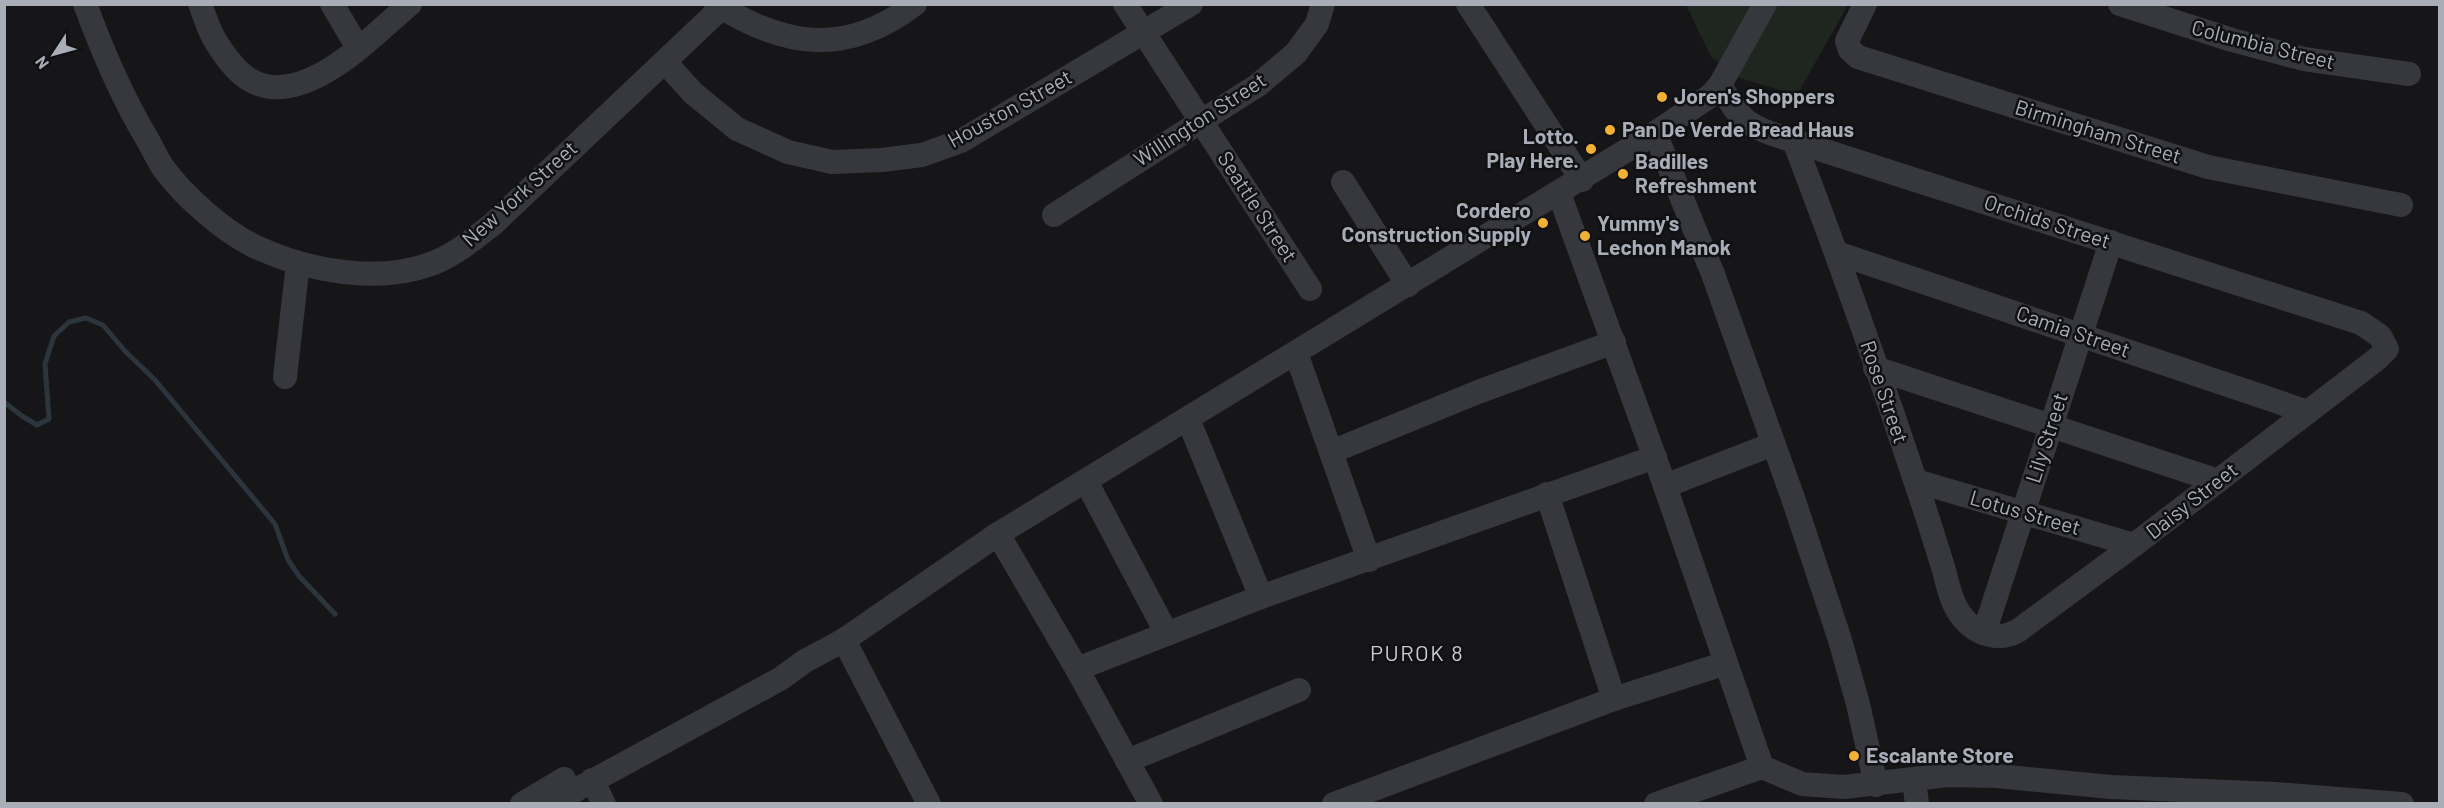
<svg xmlns="http://www.w3.org/2000/svg" width="2444" height="808" viewBox="0 0 2444 808" font-family="Barlow,sans-serif">
  <rect width="100%" height="100%" fill="#161618"/>
  <path fill="#1e261f" d="M1686,5H1848L1797,95L1740,78L1711,57Z"/>
  <g fill="none" stroke-linecap="round" stroke-linejoin="round">
    <path stroke="#2c353c" stroke-width="5" d="M4,402L22,416L37,425L49,419L45,364L54,336L69,322L86,318L103,325L125,351L155,380L275,524L288,560L299,576L335,614"/>
    <g stroke="#37383d" stroke-width="24">
      <path d="M85,4C102,50 121,95 146,137C152,147 157,159 164,169C184,196 223,231 254,246C307,271 379,285 436,262C457,253 475,238 493,224L721,8"/>
      <path d="M200,4C205,17 209,31 216,42C225,56 236,72 250,80C303,111 373,35 410,4"/>
      <path d="M332,4L358,48"/>
      <path d="M716,4C786,48 847,56 915,4"/>
      <path d="M1125,4L1310,289"/>
      <path d="M1468,4L1582,180"/>
      <path d="M1865,4L1847,41L1850,50L1858,57L2208,167L2401,205"/>
      <path d="M2120,4L2232,40L2304,59L2409,74"/>
      <path d="M665,62L693,93L737,129L788,152L832,162L882,160L922,155L961,141L1191,4"/>
      <path d="M1720,85C1743,126 1751,127 1794,141L2361,323L2380,336L2387,349L2377,359L2134,545L2019,630C2000,642 1977,635 1963,618C1951,604 1948,584 1943,567C1934,538 1925,509 1915,480C1877,366 1837,253 1794,141"/>
      <path d="M1655,133L1713,274L1794,501L1840,640L1858,704L1876,785"/>
      <path d="M1343,182L1408,285"/>
      <path d="M1559,193L1665,486L1762,767L1802,784L1844,787L1948,775L1997,776L2111,787L2275,794L2402,804"/>
      <path d="M1054,215L1258,85L1296,53L1317,24L1323,4"/>
      <path d="M1837,253L2308,412"/>
      <path d="M1296,353L1369,560"/>
      <path d="M1875,368L2218,481"/>
      <path d="M285,377L298,263"/>
      <path d="M1188,419L1261,597"/>
      <path d="M1331,452L1478,392L1614,342"/>
      <path d="M1086,481L1167,634"/>
      <path d="M1916,481L2134,545"/>
      <path d="M1665,486L1773,444"/>
      <path d="M1547,494L1614,699"/>
      <path d="M998,534L1077,669L1151,804"/>
      <path d="M1984,633L2111,242"/>
      <path d="M844,640L929,804"/>
      <path d="M1077,669L1261,597L1655,457"/>
      <path d="M1127,761L1299,690"/>
      <path d="M592,780L604,804"/>
      <path d="M1914,780L1917,804"/>
      <path d="M522,804L564,779"/>
      <path d="M550,804L780,679L805,661L844,640L998,534L1655,133L1710,96L1720,85L1765,4"/>
      <path d="M1334,804L1614,699L1726,663"/>
      <path d="M1656,804L1762,767"/>
    </g>
  </g>
  <g fill="#f2b134" stroke="#111113" stroke-width="2">
    <circle cx="1662" cy="97" r="6"/>
    <circle cx="1610" cy="130" r="6"/>
    <circle cx="1591" cy="149" r="6"/>
    <circle cx="1623" cy="174" r="6"/>
    <circle cx="1543" cy="223" r="6"/>
    <circle cx="1585" cy="236" r="6"/>
    <circle cx="1854" cy="756" r="6"/>
  </g>
  <g text-anchor="middle" stroke-width="5" stroke-linejoin="round" paint-order="stroke">
    <g font-size="21" fill="#a8adb8" stroke="#111113">
      <text transform="translate(2263 45) rotate(14)" y="7">Columbia Street</text>
      <text transform="translate(1010 109) rotate(-29)" y="7">Houston Street</text>
      <text transform="translate(1200 120) rotate(-33)" y="7">Willington Street</text>
      <text transform="translate(2098 132) rotate(17)" y="7">Birmingham Street</text>
      <text transform="translate(520 194) rotate(-42)" y="7">New York Street</text>
      <text transform="translate(1257 207) rotate(57)" y="7">Seattle Street</text>
      <text transform="translate(2047 222) rotate(18)" y="7">Orchids Street</text>
      <text transform="translate(2073 332) rotate(19)" y="7">Camia Street</text>
      <text transform="translate(1884 392) rotate(71)" y="7">Rose Street</text>
      <text transform="translate(2047 438) rotate(-72)" y="7">Lily Street</text>
      <text transform="translate(2192 501) rotate(-38)" y="7">Daisy Street</text>
      <text transform="translate(2025 513) rotate(16)" y="7">Lotus Street</text>
    </g>
    <g font-size="21" font-weight="bold" fill="#a8adb8" stroke="#111113" text-anchor="start">
      <text x="1674" y="104">Joren's Shoppers</text>
      <text x="1622" y="137">Pan De Verde Bread Haus</text>
      <text x="1579" y="144" text-anchor="end">Lotto.<tspan x="1579" dy="24">Play Here.</tspan></text>
      <text x="1635" y="169">Badilles<tspan x="1635" dy="24">Refreshment</tspan></text>
      <text x="1531" y="218" text-anchor="end">Cordero<tspan x="1531" dy="24">Construction Supply</tspan></text>
      <text x="1597" y="231">Yummy's<tspan x="1597" dy="24">Lechon Manok</tspan></text>
      <text x="1866" y="763">Escalante Store</text>
    </g>
    <g font-size="22" letter-spacing="1.5" fill="#c9ccd4" stroke="#111113">
      <text x="1417" y="661">PUROK 8</text>
    </g>
  </g>
  <rect width="2444" height="808" fill="none" stroke="#a8adb8" stroke-width="12"/>
  <g transform="translate(54 54) rotate(234)" stroke="#111113" stroke-width="4.5" paint-order="stroke">
  <path d="M0-4.5L10 22L0 15L-10 22Z" fill="#a8adb8"/>
  <text y="-9" font-size="16" font-weight="bold" text-anchor="middle" fill="#a8adb8">N</text>
  </g>
</svg>
